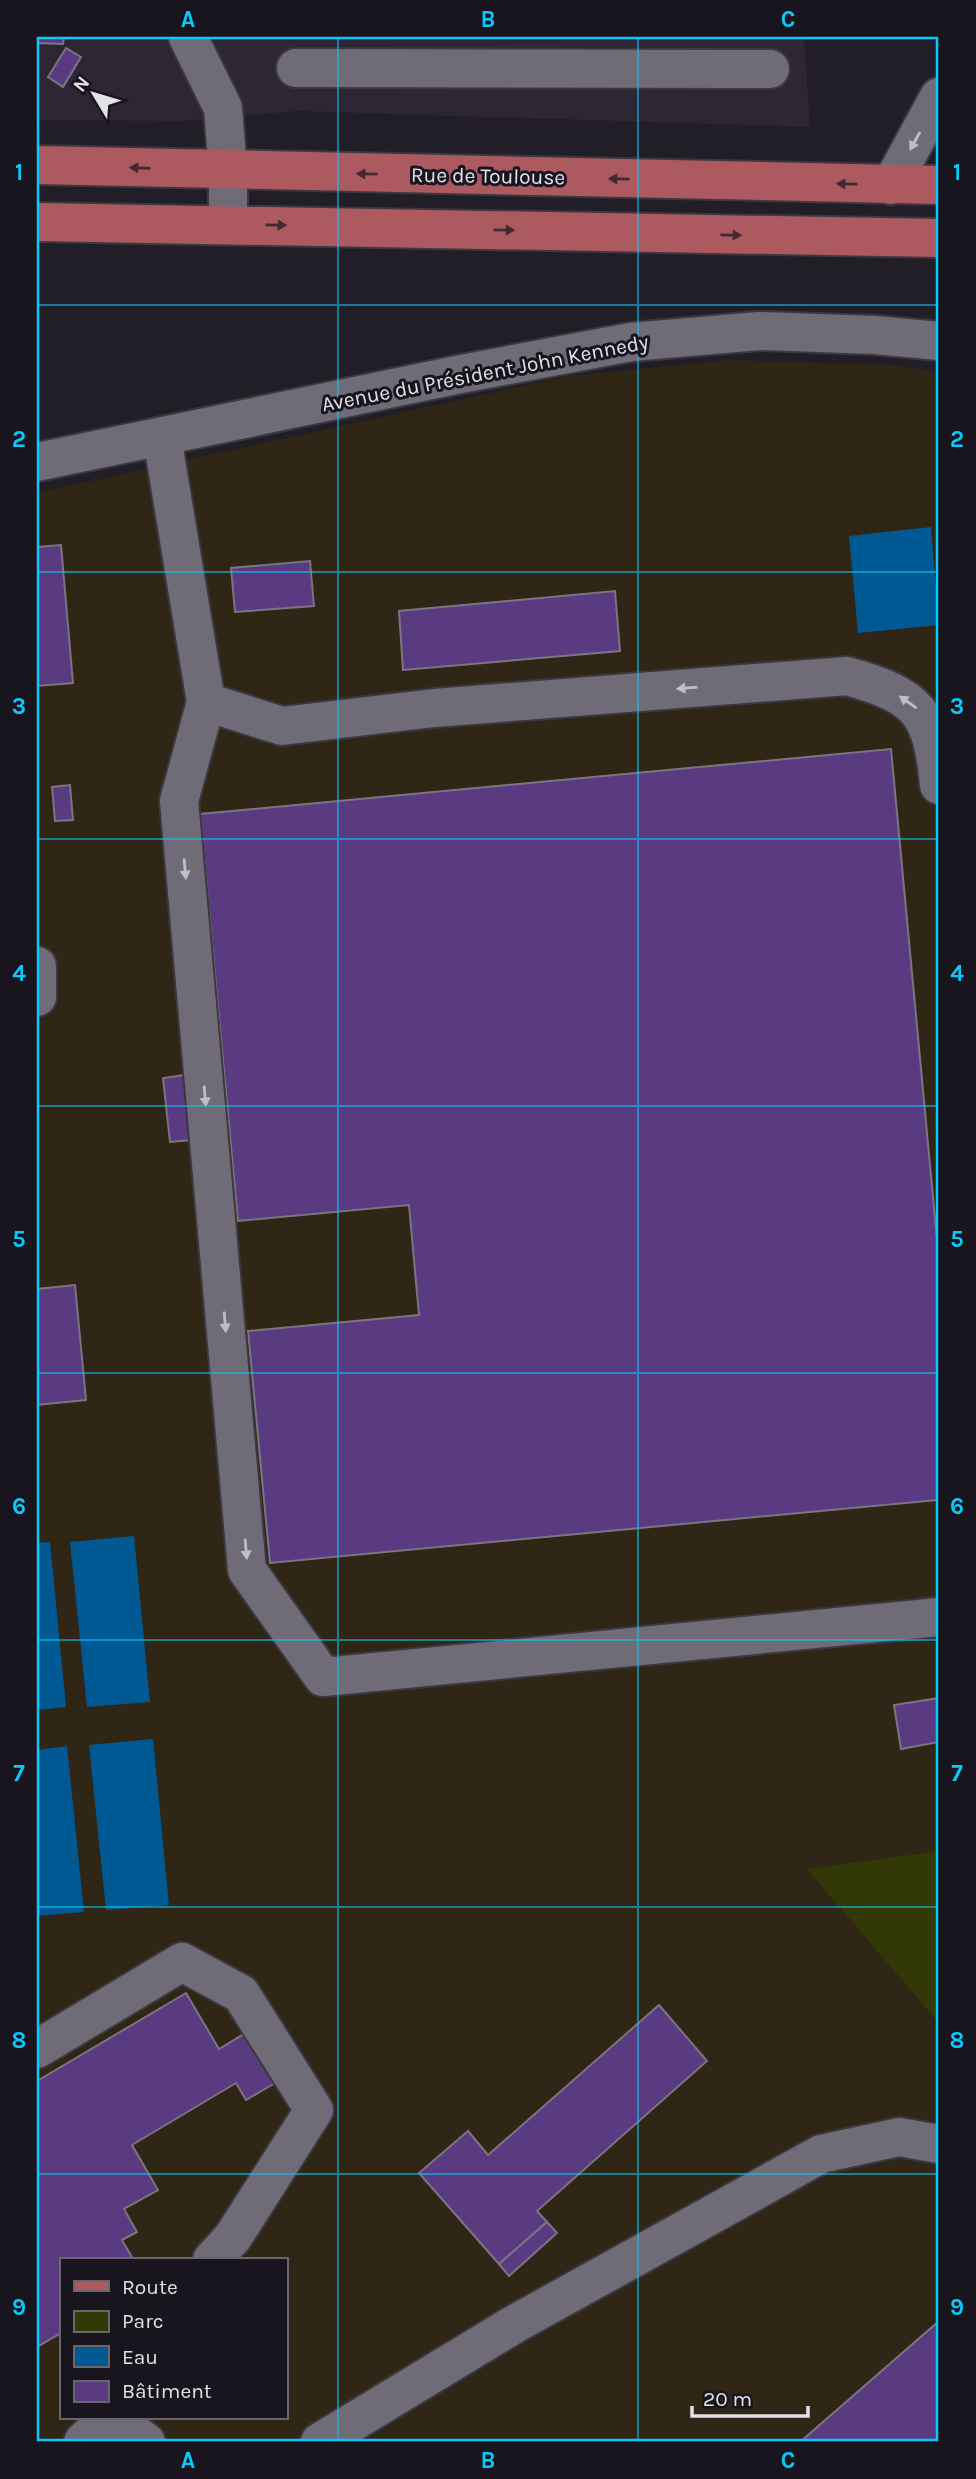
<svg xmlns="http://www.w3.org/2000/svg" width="976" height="2479" viewBox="0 0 976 2479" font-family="Karla,sans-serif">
  <rect width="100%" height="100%" fill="#221e28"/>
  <path fill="#2c2635" d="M37,37H804L810,127L297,111L181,121L37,120Z"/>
  <path fill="#2f2616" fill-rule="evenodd" d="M729,360L894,365L939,372V2442H37V493L568,376ZM61,2260H285V2418H61Z"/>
  <path fill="#333906" d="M939,1848V2023L807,1869L932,1852Z"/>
  <g fill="#005992">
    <path d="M931,527L939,625L858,633L849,536Z"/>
    <path d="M134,1536L150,1702L87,1707L70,1542Z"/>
    <path d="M50,1542L66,1707L37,1710V1543Z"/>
    <path d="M153,1739L169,1905L106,1910L89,1745Z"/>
    <path d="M67,1746L84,1912L37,1916V1750Z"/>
  </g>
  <g fill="#5a3a81" stroke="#7a7581" stroke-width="2">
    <path d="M37,37H64L63,44L37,43Z"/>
    <path d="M66,48L81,57L63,87L48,77Z"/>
    <path d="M61,545L73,683L37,686V547Z"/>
    <path d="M310,561L314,606L235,612L231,568Z"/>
    <path d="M615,591L620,651L403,670L399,611Z"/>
    <path d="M891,749L939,1261V1514L937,1500L270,1563L248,1331L419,1315L409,1205L238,1221L200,814Z"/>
    <path d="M70,785L73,820L55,821L52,787Z"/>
    <path d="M185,1075L191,1140L170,1142L163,1078Z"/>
    <path d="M75,1285L86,1400L37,1405V1289Z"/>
    <path d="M939,1698V1742L901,1749L894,1705Z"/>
    <path d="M186,1993L219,2049L247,2032L277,2082L246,2100L236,2083L132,2145L158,2190L124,2209L137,2232L122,2240L133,2259L61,2260V2333L37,2347V2081Z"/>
    <path d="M659,2005L707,2061L537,2211L547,2222L499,2264L419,2173L468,2131L488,2155Z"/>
    <path d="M547,2222L557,2233L509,2276L499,2264Z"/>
    <path d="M939,2321V2442H800Z"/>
  </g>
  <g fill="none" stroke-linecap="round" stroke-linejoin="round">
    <defs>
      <g id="minor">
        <path d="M188,37L223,108L228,171V224"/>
        <path d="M296,68L770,69"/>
        <path d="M891,185L939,97"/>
        <path d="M162,437L206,702L179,801L247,1570L323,1677L939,1617"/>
        <path d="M37,462L461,374L631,342L759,331L875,335L939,341"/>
        <path d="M206,702L282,726L434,708L847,676C918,696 932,711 939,785"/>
        <path d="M37,966V997"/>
        <path d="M37,2049L182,1962L241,1994L314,2110L233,2237L212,2260"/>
        <path d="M83,2442L89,2436L107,2427L136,2435L146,2442"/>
        <path d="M320,2442L513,2325L821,2154L899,2137L939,2144"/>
      </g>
      <g id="major">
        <path d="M37,165L939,185"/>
        <path d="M37,222L939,238"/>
      </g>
    </defs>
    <use href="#minor" stroke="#3b383f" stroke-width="42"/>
    <use href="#major" stroke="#3b383f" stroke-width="42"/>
    <use href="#minor" stroke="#706c77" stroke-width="38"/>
    <use href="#major" stroke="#ac5960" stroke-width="38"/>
  </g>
  <defs><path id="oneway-solid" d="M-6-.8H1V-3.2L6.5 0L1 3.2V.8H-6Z" transform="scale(1.75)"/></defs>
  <g fill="#c0bdc5">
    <use href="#oneway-solid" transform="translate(915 141) rotate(119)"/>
    <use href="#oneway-solid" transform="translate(687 688) rotate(175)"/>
    <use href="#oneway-solid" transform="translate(908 702) rotate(-145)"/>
    <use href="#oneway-solid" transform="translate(185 869) rotate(85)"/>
    <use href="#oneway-solid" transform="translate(205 1096) rotate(85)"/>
    <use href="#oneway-solid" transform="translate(225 1322) rotate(85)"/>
    <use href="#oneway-solid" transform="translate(246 1549) rotate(85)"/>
  </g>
  <g fill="#452932">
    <use href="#oneway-solid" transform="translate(140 168) rotate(-178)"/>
    <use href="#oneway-solid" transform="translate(367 174) rotate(-179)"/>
    <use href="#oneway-solid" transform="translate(619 179) rotate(-179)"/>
    <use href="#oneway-solid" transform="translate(847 184) rotate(-179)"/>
    <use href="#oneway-solid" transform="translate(276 225) rotate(1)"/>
    <use href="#oneway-solid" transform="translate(504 230) rotate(1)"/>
    <use href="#oneway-solid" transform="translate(731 235) rotate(1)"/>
  </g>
  <path fill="none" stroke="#09cafa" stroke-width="2" stroke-opacity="0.55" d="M338,37V2442M638,37V2442M37,305H939M37,572H939M37,839H939M37,1106H939M37,1373H939M37,1640H939M37,1907H939M37,2174H939"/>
  <g text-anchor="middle" stroke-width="6" stroke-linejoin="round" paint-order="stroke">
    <g font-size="21" fill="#e3e0e7" stroke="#19151e">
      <text transform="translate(488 176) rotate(1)" y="7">Rue de Toulouse</text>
      <text transform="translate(485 373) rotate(-11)" y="7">Avenue du Président John Kennedy</text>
    </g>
  </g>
  <rect width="976" height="2479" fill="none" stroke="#19151e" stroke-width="77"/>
  <rect x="60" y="2258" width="228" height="161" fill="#19151e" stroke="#6a666e" stroke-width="2"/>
  <rect x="74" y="2281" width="35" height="10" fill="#ac5960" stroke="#6a666e" stroke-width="2"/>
  <text x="122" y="2294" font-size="21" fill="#e3e0e7">Route</text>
  <rect x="74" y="2311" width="35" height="21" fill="#333906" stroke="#6a666e" stroke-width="2"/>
  <text x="122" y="2328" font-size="21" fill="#e3e0e7">Parc</text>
  <rect x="74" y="2346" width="35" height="21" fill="#005992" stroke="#6a666e" stroke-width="2"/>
  <text x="122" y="2364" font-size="21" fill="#e3e0e7">Eau</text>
  <rect x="74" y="2381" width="35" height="21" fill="#5a3a81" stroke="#6a666e" stroke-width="2"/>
  <text x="122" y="2398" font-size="21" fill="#e3e0e7">Bâtiment</text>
  <g transform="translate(94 94) rotate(308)" stroke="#19151e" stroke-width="5" paint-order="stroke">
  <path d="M0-5L12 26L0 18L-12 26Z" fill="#e3e0e7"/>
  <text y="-10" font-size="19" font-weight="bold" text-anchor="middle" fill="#e3e0e7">N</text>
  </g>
  <path d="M692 2406v10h116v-10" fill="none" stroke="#e3e0e7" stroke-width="3.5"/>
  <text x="703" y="2406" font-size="21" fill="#e3e0e7" stroke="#19151e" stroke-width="5" paint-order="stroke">20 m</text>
  <rect x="38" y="38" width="899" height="2402" fill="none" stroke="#09cafa" stroke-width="2.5"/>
  <g font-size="23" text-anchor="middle" font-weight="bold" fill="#09cafa">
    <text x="188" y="27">A</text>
    <text x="488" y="27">B</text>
    <text x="788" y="27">C</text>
    <text x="19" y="180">1</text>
    <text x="957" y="180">1</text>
    <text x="19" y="447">2</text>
    <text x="957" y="447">2</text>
    <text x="19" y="714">3</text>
    <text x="957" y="714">3</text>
    <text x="19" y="981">4</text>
    <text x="957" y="981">4</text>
    <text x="19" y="1247">5</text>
    <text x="957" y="1247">5</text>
    <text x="19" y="1514">6</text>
    <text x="957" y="1514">6</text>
    <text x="19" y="1781">7</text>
    <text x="957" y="1781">7</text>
    <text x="19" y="2048">8</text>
    <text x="957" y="2048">8</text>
    <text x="19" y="2315">9</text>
    <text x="957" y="2315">9</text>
    <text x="188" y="2468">A</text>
    <text x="488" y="2468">B</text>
    <text x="788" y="2468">C</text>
  </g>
</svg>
